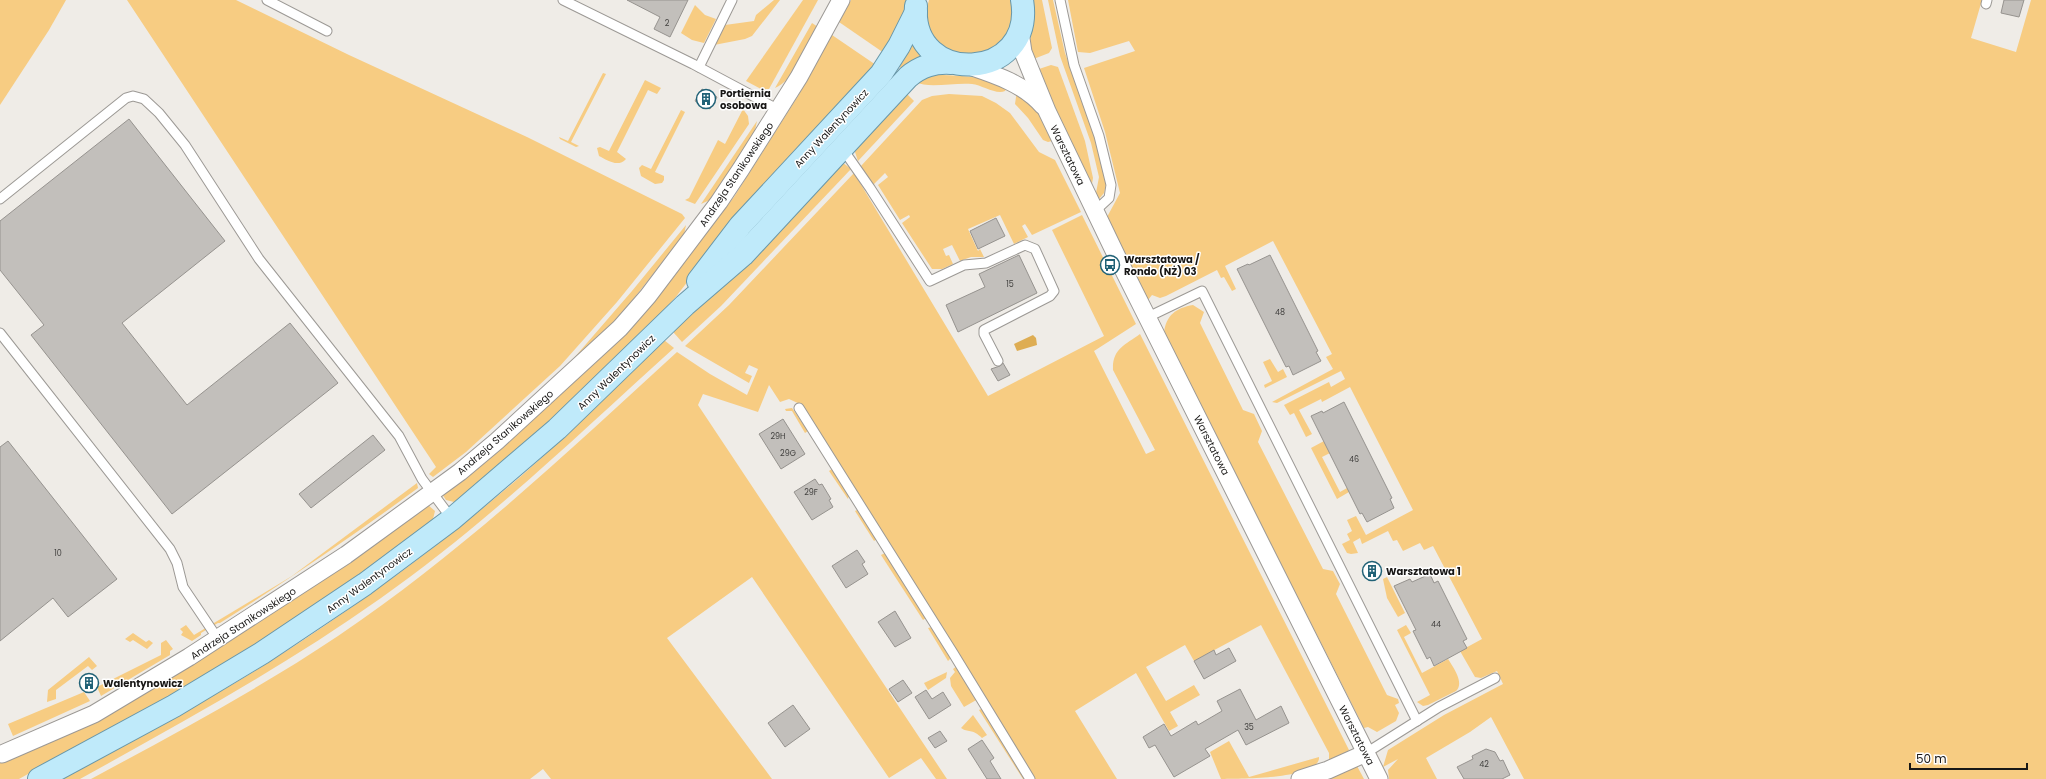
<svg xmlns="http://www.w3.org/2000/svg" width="2046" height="779" viewBox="0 0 2046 779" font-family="Poppins,sans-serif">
  <rect width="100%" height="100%" fill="#efece7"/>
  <g fill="#f7cc82">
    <path d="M0,0H66L49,30L0,105Z"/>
    <path d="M127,0H236L349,55L527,137L682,214L685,218L617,302L560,366L466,452L433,477L429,474L436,467Z"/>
    <path d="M774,0H780L752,36L745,39L714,45L725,25L754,21L756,15Z"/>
    <path d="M803,0H818L769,89H761L746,81Z"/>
    <path d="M851,0H907L906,7L884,53L839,22Z"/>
    <path d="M929,0H1011C1011,6 1013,15 1012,21C999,78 911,55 929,0Z"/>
    <path d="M1033,0H1042L1052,48L1049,53L1031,60L1029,45L1034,21Z"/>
    <path d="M1048,0H1053L1065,53L1099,150L1106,185L1104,193L1099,199L1096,193L1099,177L1091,143L1060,56Z"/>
    <path d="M1068,0H1982L1971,38L2016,52L2031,0H2046V779H1524L1491,717L1470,732L1426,758L1437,779H1389L1388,770L1398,759L1383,767L1388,750L1444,715L1503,684L1497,671L1481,678L1475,677L1460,651L1482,639L1433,546L1424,550L1420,543L1403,551L1397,540L1393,541L1388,531L1362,544L1360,538L1353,542L1358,553L1351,554L1347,553L1342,544L1350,540L1347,534L1352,531L1347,520L1356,516L1366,535L1413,510L1350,387L1322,402L1321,399L1299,410L1312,434L1306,437L1294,413L1290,415L1284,405L1329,382L1331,387L1345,379L1341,371L1277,403L1272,402L1333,369L1326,357L1332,354L1273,241L1225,266L1236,289L1232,291L1224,277L1221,278L1217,270L1166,296L1160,298L1152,295L1148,300L1107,217L1120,193L1105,132L1084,68L1135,51L1129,41L1090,53L1078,52Z"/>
    <path d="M695,5L705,15L716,19L704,43L692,40L681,33Z"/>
    <path d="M812,23L818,27C808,44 794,81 775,88Z"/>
    <path d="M832,35L876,65L734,221L675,298L653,322L591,385L458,500L454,502L446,500L442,494L650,306L734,197L798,96Z"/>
    <path d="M912,42L923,57L903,70L897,64Z"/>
    <path d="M1051,65L1058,67L1085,141L1093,178L1092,184L1036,70Z"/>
    <path d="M603,73L606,74L571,142L579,146L576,147L560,139L559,137L568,141Z"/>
    <path d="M934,75C959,75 984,77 1008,85L1005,91C996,95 982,85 972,84C956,82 928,89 916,82Z"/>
    <path d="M645,80L661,88L657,94L648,90L617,152L626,159C618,168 607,160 599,156L597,148L600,147L609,151Z"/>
    <path d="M1017,90L1037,111L1052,141L1048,142L1043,140L1028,118L1015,104Z"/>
    <path d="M906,93L914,101L858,161L854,149Z"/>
    <path d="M949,94L982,96L996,103L1010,113L1039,152L1055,160L1081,212L1032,235L1025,224L1022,226L1028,237L1014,244L1000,215L968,229L978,251L980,249L984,257H971L960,261L952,245L943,249L946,256L949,255L953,264L942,269H932L902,223L910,217L909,215L900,220L878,185L888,177L885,173L873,185L861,166L922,100L932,96Z"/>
    <path d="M743,109L748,116L749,124L695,204L685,200L689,198L718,140L725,144Z"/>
    <path d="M681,110L685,112L655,172L664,176V180L662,183L655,184L641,176L639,168L642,165L651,169Z"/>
    <path d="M757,121L754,135L712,199L701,204Z"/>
    <path d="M842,162L851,169L721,306L682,342L674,333L673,330Z"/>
    <path d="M854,173L988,396L1104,336L1052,230L1082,215L1136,324L1094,351L1146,454L1155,450L1113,370C1112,349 1125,345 1140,334L1349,750L1347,753L1329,763V753L1261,625L1194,661L1185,645L1146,667L1166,701L1194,685L1200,695L1170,712L1178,726L1169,731L1136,673L1075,711L1117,779H1035L901,561L802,405L789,399L780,402L769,385L758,412L703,394L698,405L947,779H936L921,758L889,778L752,577L667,638L772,779H551L543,769L530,779H91C174,734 259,689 338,636C461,553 568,452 677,352L710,374L747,395L758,369L749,365L745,373L752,376L749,383L685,346L729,305Z"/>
    <path d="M686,225L684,235L619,317L575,359L574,358L632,291Z"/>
    <path d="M1193,305L1204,312L1200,323L1243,410L1254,414L1262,431L1258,442L1323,569L1333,571L1340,584L1336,594L1387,695L1398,699L1399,703L1395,705L1399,713L1396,721L1377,732L1368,727L1364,728L1164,333C1166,315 1176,308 1193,305Z"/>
    <path d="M664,340L674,348C579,434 486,524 381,598C285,666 183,722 80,779H60C132,740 205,703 274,659C362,603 449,539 528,470C575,428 619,384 664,340Z"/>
    <path d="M1270,359L1278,372L1283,369L1287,377L1265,388L1264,385L1272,381L1263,362Z"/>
    <path d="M792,408L808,431L805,433L792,411H786L785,409Z"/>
    <path d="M1324,441L1330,453L1322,457L1340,492L1347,488L1349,492L1337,499L1311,448Z"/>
    <path d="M832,469L849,495L848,499L829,471Z"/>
    <path d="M417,483L418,488C353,536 288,580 220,623H218L201,633V635L192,641L181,635L183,632L180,629L186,625L194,635L292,576Z"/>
    <path d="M428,505L435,511L432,523L362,574L219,668L19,779H0V749L169,678L339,569Z"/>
    <path d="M857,510L877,539L874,541L855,511Z"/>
    <path d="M885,553L926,618L923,620L881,555Z"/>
    <path d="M1387,577L1405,613L1398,617L1387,598L1383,579Z"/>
    <path d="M1406,625L1411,633L1404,637L1422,673L1448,659C1453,667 1465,683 1456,691L1428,705L1423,706L1417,702L1430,695L1397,630Z"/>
    <path d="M932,627L951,658L948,661L928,628Z"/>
    <path d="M133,633L146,642L149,640L153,643L147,649L133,640L130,642L125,639Z"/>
    <path d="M166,640L173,649L170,651V655L101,696L97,687L161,655V643Z"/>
    <path d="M89,657L97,666L92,670L88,666L56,690V699L47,702L48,690Z"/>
    <path d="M957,666L978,699L964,707L951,686L950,678L955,672L953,669Z"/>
    <path d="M947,672L946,678L928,690L924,683Z"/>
    <path d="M84,692L90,701L13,736L8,724Z"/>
    <path d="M983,708L1027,779H1023L979,710Z"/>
    <path d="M973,715L987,735L982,738C972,728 968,733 961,728Z"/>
    <path d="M1229,741L1249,777L1319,757C1321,779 1239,779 1221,779L1210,752Z"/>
    <path d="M1357,766L1364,779H1315Z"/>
  </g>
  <path fill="#dead53" d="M1033,335L1036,338L1037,345L1017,351L1014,344Z"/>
  <g fill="#c2bfbb" stroke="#96938f">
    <path d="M627,0H688L670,37L654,29L660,17Z"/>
    <path d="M2004,0H2024L2019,17L2001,13Z"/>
    <path d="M702,89L717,97L710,109L695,101Z"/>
    <path d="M129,119L225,241L122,323L187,405L290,323L338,383L172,514L31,335L44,325L0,270V221Z"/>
    <path d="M996,218L1005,236L978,249L970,231Z"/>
    <path d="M1019,255L1037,293L958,332L946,305L985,287L979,274Z"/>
    <path d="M1270,255L1318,351L1316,352L1321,361L1293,375L1289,366L1286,367L1237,269L1248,264L1249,265Z"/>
    <path d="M1003,363L1010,375L998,381L991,369L1000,366Z"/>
    <path d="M1344,402L1392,498L1390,499L1394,508L1367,522L1362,513L1360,514L1311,416L1322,411L1323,413Z"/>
    <path d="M783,419L805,454L781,469L759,434Z"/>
    <path d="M373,435L385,450L311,508L299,494Z"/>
    <path d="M8,441L117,579L68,617L53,598L0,641V447Z"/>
    <path d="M815,479L819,485L822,484L831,499L829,500L833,507L812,520L794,492Z"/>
    <path d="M857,550L865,562L862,564L868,574L846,588L832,566Z"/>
    <path d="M1430,574L1434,583L1438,581L1467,639L1463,641L1467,648L1434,666L1430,657L1427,659L1413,631L1416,630L1394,586L1410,579L1412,582Z"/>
    <path d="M895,611L911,638L895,647L878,622Z"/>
    <path d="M1229,648L1236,661L1204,679L1194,661L1214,650L1216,655Z"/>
    <path d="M903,680L912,693L898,702L889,689Z"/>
    <path d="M1240,689L1256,720L1281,706L1289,723L1246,745L1238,730L1205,749L1210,756L1174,777L1155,745L1149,748L1143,737L1164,724L1171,736L1196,721L1198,725L1222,711L1217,701Z"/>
    <path d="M926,690L932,699L943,692L951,705L929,719L915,697Z"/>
    <path d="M793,705L810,729L785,747L768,723Z"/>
    <path d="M940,731L947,741L935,748L928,738Z"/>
    <path d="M982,740L994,758L990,761L1001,779H987L968,749Z"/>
    <path d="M1486,749L1495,752L1500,761L1503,760L1510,775L1502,779H1464L1457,767L1473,759L1472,756Z"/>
  </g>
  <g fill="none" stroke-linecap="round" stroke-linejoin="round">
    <defs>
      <g id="service">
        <path d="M267,0L327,31"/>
        <path d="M563,0L693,64L779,110"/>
        <path d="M1060,0L1074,65L1099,136L1111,185L1109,198L1095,211"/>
        <path d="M1986,4L1987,0"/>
        <path d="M699,67L732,0"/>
        <path d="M842,148L870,188L930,281L964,265L986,263L1025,245L1035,249L1054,291L1050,296L984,330V334L998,361"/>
        <path d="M0,199L126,98L133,96L144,99L159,113L185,145L259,259L399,436L422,479L452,519"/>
        <path d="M1148,317L1202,291L1417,721"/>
        <path d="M0,333L170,549L177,563L183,587L218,639"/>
        <path d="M799,408L953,653L1030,779"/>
        <path d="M1366,753L1439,707L1495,678"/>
      </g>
      <g id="minor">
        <path d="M1020,32L1023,52L1047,111L1119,261L1379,779"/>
        <path d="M969,66C996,75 1024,84 1043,106"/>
        <path d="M2,754L94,714L189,657L346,555L460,472L497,441L620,328L648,296L719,202L741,169L799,77L841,0"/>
        <path d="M1300,779L1328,770L1366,753"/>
      </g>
      <g id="primary">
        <path d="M916,6C910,88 1036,82 1022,0"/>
        <path d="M698,281L740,226L881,74L899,46L916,12"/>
        <path d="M39,779L174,706L262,653L365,584L452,519L557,429L685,305L743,255L908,77C921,66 934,62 951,63"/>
      </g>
    </defs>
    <use href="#service" stroke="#9c9995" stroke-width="11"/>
    <use href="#minor" stroke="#9c9995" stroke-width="19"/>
    <use href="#primary" stroke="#6997a8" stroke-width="24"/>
    <use href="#service" stroke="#fff" stroke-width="9"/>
    <use href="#minor" stroke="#fff" stroke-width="17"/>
    <use href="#primary" stroke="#bfeafa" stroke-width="22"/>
  </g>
  <defs>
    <symbol id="building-ring" viewBox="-11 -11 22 22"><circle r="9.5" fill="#fff" stroke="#216277" stroke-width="1.5"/><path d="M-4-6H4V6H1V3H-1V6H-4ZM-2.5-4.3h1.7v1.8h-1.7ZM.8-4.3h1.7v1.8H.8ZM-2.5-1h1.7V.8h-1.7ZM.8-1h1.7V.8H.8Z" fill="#216277"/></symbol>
    <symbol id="bus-ring" viewBox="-11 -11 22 22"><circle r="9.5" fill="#fff" stroke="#216277" stroke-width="1.5"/><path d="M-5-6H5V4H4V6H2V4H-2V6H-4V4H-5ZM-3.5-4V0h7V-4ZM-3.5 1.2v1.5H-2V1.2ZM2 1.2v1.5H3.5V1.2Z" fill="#216277"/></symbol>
  </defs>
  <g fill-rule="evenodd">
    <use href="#building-ring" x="695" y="88" width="22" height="22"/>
    <use href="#bus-ring" x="1099" y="254" width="22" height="22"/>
    <use href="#building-ring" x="1361" y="560" width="22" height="22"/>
    <use href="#building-ring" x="78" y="672" width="22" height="22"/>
  </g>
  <g text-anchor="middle" stroke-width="3" stroke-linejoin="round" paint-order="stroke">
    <g font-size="8" fill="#42413f">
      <text x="667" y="26">2</text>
      <text x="1010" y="287">15</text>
      <text x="1280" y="315">48</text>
      <text x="778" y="439">29H</text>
      <text x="788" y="456">29G</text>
      <text x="1354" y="462">46</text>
      <text x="811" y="495">29F</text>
      <text x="58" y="556">10</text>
      <text x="1436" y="627">44</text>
      <text x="1249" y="730">35</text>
      <text x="1484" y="767">42</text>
    </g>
    <g font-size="10" font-weight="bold" fill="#181716" stroke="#fff" text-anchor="start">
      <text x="720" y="97">Portiernia<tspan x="720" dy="12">osobowa</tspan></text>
      <text x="1124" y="263">Warsztatowa /<tspan x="1124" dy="12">Rondo (NŻ) 03</tspan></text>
      <text x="1386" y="575">Warsztatowa 1</text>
      <text x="103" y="687">Walentynowicz</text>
    </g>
    <g font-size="10" fill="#181716" stroke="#fff">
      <text transform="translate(831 128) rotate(-47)" y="4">Anny Walentynowicz</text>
      <text transform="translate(1068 155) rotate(64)" y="4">Warsztatowa</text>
      <text transform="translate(736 174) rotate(-56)" y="4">Andrzeja Stanikowskiego</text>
      <text transform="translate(616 372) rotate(-44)" y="4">Anny Walentynowicz</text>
      <text transform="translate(505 432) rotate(-41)" y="4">Andrzeja Stanikowskiego</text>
      <text transform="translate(1212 445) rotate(63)" y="4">Warsztatowa</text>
      <text transform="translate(369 580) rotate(-36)" y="4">Anny Walentynowicz</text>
      <text transform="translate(243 623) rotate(-33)" y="4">Andrzeja Stanikowskiego</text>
      <text transform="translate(1357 735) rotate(63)" y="4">Warsztatowa</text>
    </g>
  </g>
  <path d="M1910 763v6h117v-6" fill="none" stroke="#181716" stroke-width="2"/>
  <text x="1916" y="763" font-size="12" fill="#181716" stroke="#ffffff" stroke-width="3" paint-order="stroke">50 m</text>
</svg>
